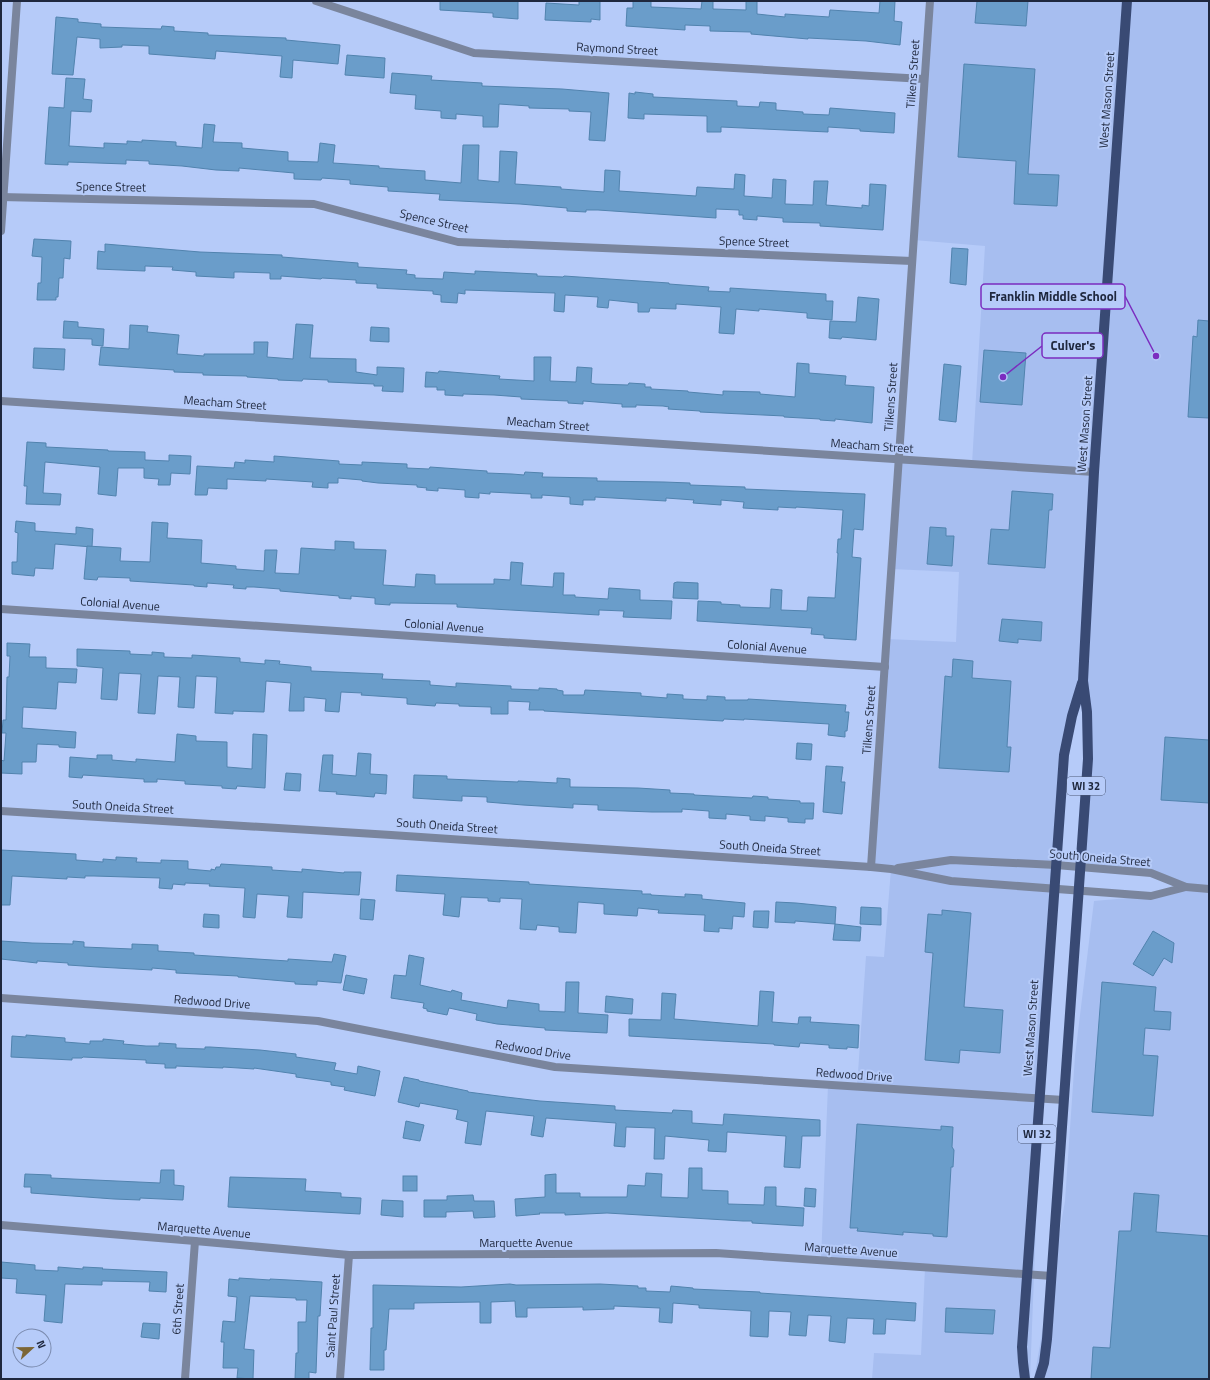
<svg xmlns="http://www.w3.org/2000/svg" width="1210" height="1380" viewBox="0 0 1210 1380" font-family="'Titillium Web',sans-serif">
  <rect width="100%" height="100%" fill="#b6cbf9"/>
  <path fill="#a7bef0" d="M930,1H1209V1379H1034L1065,1201L1075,1056L1094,901L1151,896L1185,887L1151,873L1080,867L1088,759L1083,682L1072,716L1042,1068L1030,1379H872L874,1353L921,1355L925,1268L821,1260L828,1085L857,1087L866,956L884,957L891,869L871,867L887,639L956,642L959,572L891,569L899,460L972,464L985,246L914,240Z"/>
  <g fill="#6a9dca" stroke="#5183ae">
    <path d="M440,1H518V19L493,17V13L440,10Z"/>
    <path d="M579,1H600V20L591,19V22L545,20L546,3L579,5Z"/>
    <path d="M633,1H651V7L701,9L702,1H713V9L746,10V1H757V14L785,17V14L829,17L830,10L879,13L880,1H895L894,21L902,22L900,45L866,41L808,38V39L751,34V32L710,31V26L685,25V30L626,26L627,8H633Z"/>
    <path d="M977,1H1028L1026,26L975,23Z"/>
    <path d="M56,17L78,19V22L101,24V27L161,29L162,26L174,27V31L208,33V35L286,38V40L340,45L338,64L293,60L292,78L280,77L282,56L216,51L215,59L149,54V46L122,45V47L100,48V39L77,37L73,75L52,74Z"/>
    <path d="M347,55L385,58L384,78L345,75Z"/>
    <path d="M964,64L1035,69L1028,174L1059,175L1057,206L1014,204L1016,161L958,157Z"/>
    <path d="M392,73L432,76L431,80L482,83V86L562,89L609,93L605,141L589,140L591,112L569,111V109L529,108V106L499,104L498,127H483V116L456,114V119L441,118V111L415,109L416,95L390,93Z"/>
    <path d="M66,78L85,79L83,99L92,100L91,112L71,111L69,146L104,148V143L127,144V141L142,142V140L176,142V146L202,148L204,124L215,125L213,142L242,143V148L288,152V161L318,162L320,143L335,145L333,163L379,166V168L425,171V180L461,183L463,145H479L478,180L499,182L500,151L517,152L515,184L561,187V189L604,192L605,170L620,171L619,191L696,196L697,187L734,189L735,174L745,175L744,196L772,198L773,179L786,180L785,204L813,205L814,181H828L826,205L862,208V205L869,206L870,184L886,185L883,230L820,226V223L783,222V218L757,216V220L743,219V215H739V210L716,209V218L598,210H586V212L567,211V208L520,204L439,200L440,194L388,191V187L350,184V180L322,178L321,180L294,179V173L239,168V171L216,170L182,166L149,164V161L126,160V164L68,162V165L45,164L49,107L64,108Z"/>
    <path d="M635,92L653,94V97L737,101V106L759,107L760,102L776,103V110L803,112V114L829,115L830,108L895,113L894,133L860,131V129L828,127V132L721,127V132H707V116L644,114V119L628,118L629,93L635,94Z"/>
    <path d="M34,239L71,241L70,259L64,258L63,278H59L58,297H56V300H37L38,283H41L42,257L32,256Z"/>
    <path d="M105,244L200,252L282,255V257L358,263V267L407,270L406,274L415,275V278L443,279L444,272L475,274V271L537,274V276L563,277L564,276L669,283V284L709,287L708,291L730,292V288L826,294V301H833L832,320L807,318V313L759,309V311L736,309L734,334L719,333L721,307L676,304V309L650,308L649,312H638V303L609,300L608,308L597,307L598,297L565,295L564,312L554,311L555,293L465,290V294L458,293L457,303L441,302V295L433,294V291L377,288V284L356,283V280L322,278L321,279L281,276V279H270V273L241,272H234V278L196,276V272L172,270L173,267L145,266V271L97,269L98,251L105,252Z"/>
    <path d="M952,248L968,249L966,285L950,283Z"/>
    <path d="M858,297L879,299L876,340L842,337L841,339L829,338L830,321L856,322Z"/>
    <path d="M1198,320L1209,321V418L1188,417L1193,336L1197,337Z"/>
    <path d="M64,321L78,322V327L104,329L103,346L92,345V339L63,338Z"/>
    <path d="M296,324L313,325L310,358L356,359V372L377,375V367L404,368L403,392L382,391L383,386H374V384L328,382V380L303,379L302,381L278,380V379L247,377V376L203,375V373L174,372V370L99,365L101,347L129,349L130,325L148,326L147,332L179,335L177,354L204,356V354H254V342H268L267,357L293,359Z"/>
    <path d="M371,327L389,328V342L370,341Z"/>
    <path d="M34,348L65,349L64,370L33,368Z"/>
    <path d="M984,350L1026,353L1022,405L980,402Z"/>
    <path d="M534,357H551L550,381L576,382L577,367L592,368L591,383L595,384L628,385L629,383L645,384V387H651V389L688,391V392L723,395V391L760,392V394L795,397L797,363L809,364V373L846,376L845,385L874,387L872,423L835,419V421L820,420V419L784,417V416L700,412V411L668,409L669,407L663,406L636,405V407H622V404L583,401V404L568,403V401L521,399V397L494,395L463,394V396L445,395V390H437V387H425L426,372L438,373L439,371L500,376L499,379L534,381Z"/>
    <path d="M944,364L961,366L956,422L939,420Z"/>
    <path d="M27,442L46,443V447L108,450V451L145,452V460L169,461V455L191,456L190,474L171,473L170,485H158L159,479L144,478V468H118L116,496L98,494L100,467L45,462L43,493L61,494L60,505L26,504L27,486H24Z"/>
    <path d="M274,456L339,461V464L362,465V462L407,464V468L429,469L430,467L487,471V473L512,474L524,475L525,472L543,473L542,477L597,478V481L664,482L690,483V485L745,487V489L865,494L863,530L854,529L852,557L861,558L856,640L824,638V635L811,634L812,628L697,621L698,601L721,602V604L740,605V607L770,608L771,589L782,590L781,610L807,611L808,597L835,598L838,553H837L838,539H841L843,510L796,507V508L778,507V510L743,508L744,502L721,500V505L693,503L694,500L666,498V501L595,497V500H583V505L570,504V497L542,495V498H531V494L490,492V494L479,493V498L465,497V490L438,488V491L426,490L427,488L417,487V485L378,483L362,481V480L338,478V483H328V488L312,487L313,482L266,479V481L227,479V489L208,488L207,495H195L197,466L234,468L235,462L245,463V460L274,462Z"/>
    <path d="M1012,491L1053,494L1052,510H1049L1045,568L988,564L991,529L1009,530Z"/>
    <path d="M16,521L35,523V531L76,534V527L93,529L92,547L55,544L53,569L35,568L34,576L12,574V562H17L18,533L15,532Z"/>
    <path d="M152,522L168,523L167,538L202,540L201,563L236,566V569L264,571L265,550H277L275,573L299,574L301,548L335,550V541L354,542V549L386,550L383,585L415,587L416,574L435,575V584H494V579L510,580L511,562L523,563L521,585L553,587L554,573H564L563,595H575V597L608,599L609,588L640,590V600L672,601L671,619L623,617L624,611L599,610V615L457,607V604L396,603H390V605L375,604V598L351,596V599L339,598V596L280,591V589L254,587H246V589L233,588L234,585L207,583V587L194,586V585L130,581V578L104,577H98L97,580L84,579L87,546L121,548L120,561L150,562Z"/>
    <path d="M930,527L946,528V536H954L952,566L927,564Z"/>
    <path d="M677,582L698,583V599L673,598L674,583Z"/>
    <path d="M1002,619L1042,622L1041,641L1018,639V643L999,641Z"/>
    <path d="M7,643L30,644L29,657H46V668L77,669L76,683L58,682L56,709L23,707L22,728L76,732L75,748L59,747V745L37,744L36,762H22V774L1,773V760L4,761L6,733H2L3,720H6L7,677H9L10,656H7Z"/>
    <path d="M77,649L130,651V654L152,655V652L164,653V657L192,658V655L240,658V662L265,664V660L280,661L279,664L311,667V671L383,674L382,679L430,681V685L456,687V683L511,686V689L539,690V688L557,689V690L563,691V695H584L585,690L641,693V696L667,698V694L683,695V699L707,700V696L725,697V700H748V699L846,705L845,712H849L847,731H845V737L828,735L829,724L744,719V720L724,719L723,721L544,711V710H529L530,702L508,701V714H491V707L459,706V704L436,703L435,706L407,704V698L361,695L362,693L341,692L339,712L325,711L326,699L304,697V711H289L291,683L266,681L264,712L233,711V714L215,713L217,677L196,676L194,708L178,707L180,677L158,676L155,714L138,713L141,674L119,673L117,700L101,699L103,668L77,666Z"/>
    <path d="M953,659L973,661L972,678L1011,681L1007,747H1011L1009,772L939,768L945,676L952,677Z"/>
    <path d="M177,734L196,736V741L227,742V767L252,769L253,734L267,735L265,788L237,786L236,789L222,788V786L185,784V781L157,779V782H144V779L83,775L82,778L69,777L70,757L97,759V755H112V760L136,762V759L175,762Z"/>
    <path d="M1165,737L1209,740V803L1161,800Z"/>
    <path d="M797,743L812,744L811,760L796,759Z"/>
    <path d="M358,753L371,754L370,774L387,775L386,794L375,793L374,797L336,794L337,792L319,791L323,755H333L332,774L356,776Z"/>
    <path d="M826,766L843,767L841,782H845L842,814L823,812Z"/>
    <path d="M286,773L301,774L300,791L284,790Z"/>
    <path d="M414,775L447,776V779L518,782V781L557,783V778L570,779V787L638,788L670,790V793L694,794V795L752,798L753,796L768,797V799L800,801V803H814L813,819H805V823L788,822V818L765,816V821L750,820V816L726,814V819L709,818V811L682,809V812H652L598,810V805L573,804V808L523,805L487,802V797L462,796V801L413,798Z"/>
    <path d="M1,850L76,854V860L103,862V859L116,860V857L137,858L136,862L161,863V860L188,861V869L211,871V869L215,870L216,867H220L221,864L272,867V870L302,872V869L344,873V872H361L359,895L303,892L302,918L287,917L289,896L257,894L255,918L243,917L245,888L209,886L210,884L185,883V885L173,884L172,889L159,888L160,878L94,876H85V878L67,877V879L12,876L10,905H1Z"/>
    <path d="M397,875L529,882V884L642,891V894H651V895L685,897V894L702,895V899L745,903L744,917L733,916L732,929L719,928V932L704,931L705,915L658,913L659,910L638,908L637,916L604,914V904L578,902L576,933L559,932V927L537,925L536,930L520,929L522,899L500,898V902L488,901V898L461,897L459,917L443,915L445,894L396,891Z"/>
    <path d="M361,899L375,900L373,920L360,919Z"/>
    <path d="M776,902L796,903L836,907L835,924L795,921V923L775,922Z"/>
    <path d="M861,907L881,908V925L860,924Z"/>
    <path d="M942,910L971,913L964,1007L1003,1010L1000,1053L960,1050L959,1063L925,1060L933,953L925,952L928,914L942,915Z"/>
    <path d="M754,911H769L768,928L753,927Z"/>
    <path d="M204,914L219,915V928L203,927Z"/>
    <path d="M835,924L861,927L860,941L833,940Z"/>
    <path d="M1153,931L1174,943L1172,963L1164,958L1153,976L1133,964Z"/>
    <path d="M1,941L32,943L73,944V941L84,942V947L132,949V944L158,945V951L194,953V955L288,961V959L332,962L334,954L346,956L341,983L317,981V985L295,984V982L238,977V976L176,973V970L152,968V970L98,967L68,965V963L37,961V963L1,959Z"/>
    <path d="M409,955L424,958L420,985L451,992L452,990L462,993L461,1000L507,1008L508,1000L539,1004V1011L565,1012L566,982H579L578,1013L608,1015L607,1033L545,1030V1028L497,1024L476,1020L477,1014L449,1008L447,1015L427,1011V1009L423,1008L424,1003L391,998L394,975L406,976Z"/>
    <path d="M346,975L367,979L364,994L343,990Z"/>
    <path d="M1102,982L1156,987L1154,1011L1171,1012L1170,1030L1145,1028L1143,1055L1158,1056L1153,1116L1092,1112Z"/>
    <path d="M760,991L774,992L772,1022L798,1024L799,1017H811L810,1022L859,1025L858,1048L847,1047V1049L829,1048V1045L800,1043L799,1047L774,1045V1044L629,1036V1019L661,1020L662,993L676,994L674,1019L758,1026Z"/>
    <path d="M606,996L633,999L632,1014L605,1012Z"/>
    <path d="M26,1035L65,1038V1042L90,1044V1041H103V1039L124,1041L123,1044L146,1046H159V1043L176,1044V1048L205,1049V1047H210L260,1050L296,1054V1057L336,1063L334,1070L357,1074L358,1066L380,1071L375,1096L344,1090L345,1087L331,1085V1082L296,1077V1074L254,1068V1069L223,1067V1068L176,1066V1068H165V1064L146,1063V1060L83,1057L82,1058H72V1060L11,1057L12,1036L26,1037Z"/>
    <path d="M404,1077L419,1080V1081L468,1091V1092L506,1097L540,1101L615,1106V1110L672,1113L673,1110L692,1111V1123L723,1125L724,1114L820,1120V1136H802L800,1168L784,1167L786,1136L727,1132L726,1152L708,1151L709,1140L665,1136L664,1159H654L655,1128L626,1127L625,1147L614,1146L616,1123L546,1118L543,1137L531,1135L534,1116L486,1111L481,1145L465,1143L468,1122L456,1119L458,1110L420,1103L419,1107L398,1102Z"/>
    <path d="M406,1121L424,1125L420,1141L403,1138Z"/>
    <path d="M857,1124L941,1130V1126L953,1127L952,1147L954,1150L953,1167H951L947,1237L933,1236V1234L903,1232V1235L857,1231L858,1228H850Z"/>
    <path d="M689,1168H702V1190L728,1191V1204L764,1205L765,1187H776V1206L804,1208L803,1226L752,1223V1221H743L607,1213L565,1215V1213H539L540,1214L516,1216L515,1199L545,1197V1175L556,1174V1193H580V1197H627L628,1185L645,1186L646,1173L662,1174L661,1197L688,1198Z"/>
    <path d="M161,1170H174V1185L184,1186L183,1200L140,1198V1200L114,1199L31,1193V1187H24L25,1174L51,1175V1178L160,1183Z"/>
    <rect x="403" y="1176" width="14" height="15"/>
    <path d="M230,1177L306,1179L305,1191L341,1193V1197L361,1198L360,1214L228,1207Z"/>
    <path d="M805,1188L816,1189L815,1207L804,1206Z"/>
    <path d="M1134,1193L1159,1195L1156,1232L1209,1236V1379H1091L1093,1347L1110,1348L1119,1231H1131Z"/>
    <path d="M473,1195L474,1201H494L495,1217L474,1218L473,1211L446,1212V1217H424V1200H447V1196Z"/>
    <path d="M382,1200L403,1201V1217L381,1215Z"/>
    <path d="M1,1262L35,1265V1270L58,1271V1267L83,1269V1267L103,1268L102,1269L167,1272L166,1292L149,1291L150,1282L102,1281V1285L65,1284L62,1323L44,1321L46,1295L16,1293L17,1279L1,1278Z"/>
    <path d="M239,1278L270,1280V1279L289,1280L322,1282L320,1316H318L316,1373L309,1372V1379H295L296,1353H298V1322H306L307,1300H296V1298L250,1296L244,1349L254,1350L253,1379L237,1378L238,1368H223L224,1342H221L223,1321L235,1322L237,1297L228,1296L229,1279L239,1280Z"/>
    <path d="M510,1284L516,1285L600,1284L638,1286V1288H646V1291L670,1292L671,1286L693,1288V1289L760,1292V1293L916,1303L915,1321L886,1319L885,1334H873L874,1319L847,1318L845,1343L829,1341L831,1316L808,1315L806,1336L789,1335L791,1312L769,1311L768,1337L750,1336L751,1311L699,1308V1305L673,1303L672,1323L659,1322L660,1308L614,1306V1309L583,1310V1307L527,1308V1317H516L515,1301L491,1302V1323H480V1302L414,1303V1309H389L386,1350H384V1370H370L371,1328H373V1285L461,1287Z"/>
    <path d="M946,1308L995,1310L993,1334L945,1332Z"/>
    <path d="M143,1323L160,1324L159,1339L141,1337Z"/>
  </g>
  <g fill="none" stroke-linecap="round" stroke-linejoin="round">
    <g stroke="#7a859d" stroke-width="8">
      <path d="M316,1L474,53L924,79"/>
      <path d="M1,197L314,204L458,242L912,261"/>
      <path d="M1,231L17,1"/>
      <path d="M1,401L1094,472"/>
      <path d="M1,609L885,667"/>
      <path d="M871,867L930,1"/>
      <path d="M1,998L318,1021L555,1067L1064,1100"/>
      <path d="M1,1225L195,1241L349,1255L716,1253L1052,1276"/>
      <path d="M185,1379L195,1241"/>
      <path d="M340,1379L349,1255"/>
    </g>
    <g stroke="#7a859d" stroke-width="8">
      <path d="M1,811L391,835L871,867L891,869L951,881L1151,896L1186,887"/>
      <path d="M898,868L951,860L1056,865L1151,873L1186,887L1209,889"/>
    </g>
    <g stroke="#394a74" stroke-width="10">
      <path d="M1025,1379L1023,1362L1022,1347L1064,755L1072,716L1082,683"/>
      <path d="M1039,1379L1044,1363L1047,1339L1088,759L1087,712L1083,681L1084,661L1094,472L1127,1"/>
    </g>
  </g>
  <g text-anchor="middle" stroke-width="4" stroke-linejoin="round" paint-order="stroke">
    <g fill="#b6cbf9" stroke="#4c5976" stroke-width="1">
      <rect x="1067" y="777" width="38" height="18" rx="3"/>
      <rect x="1018" y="1125" width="38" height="18" rx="3"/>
    </g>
    <g font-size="11" font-weight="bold" fill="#1f283e">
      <text x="1086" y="790">WI 32</text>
      <text x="1037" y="1138">WI 32</text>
    </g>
    <g font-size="12" fill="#1f283e" stroke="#b6cbf9">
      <text transform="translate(617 49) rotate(3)" y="4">Raymond Street</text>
      <text transform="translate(913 74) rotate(-86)" y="4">Tilkens Street</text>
      <text transform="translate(1107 100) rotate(-86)" y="4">West Mason Street</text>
      <text transform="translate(111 187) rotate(1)" y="4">Spence Street</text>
      <text transform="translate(434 221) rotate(13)" y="4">Spence Street</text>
      <text transform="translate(754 242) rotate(2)" y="4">Spence Street</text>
      <text transform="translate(891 397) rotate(-86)" y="4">Tilkens Street</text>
      <text transform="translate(225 403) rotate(4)" y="4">Meacham Street</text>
      <text transform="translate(548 424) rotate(4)" y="4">Meacham Street</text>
      <text transform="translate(1085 424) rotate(-86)" y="4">West Mason Street</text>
      <text transform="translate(872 446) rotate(4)" y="4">Meacham Street</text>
      <text transform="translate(120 604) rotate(4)" y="4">Colonial Avenue</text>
      <text transform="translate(444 626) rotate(4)" y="4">Colonial Avenue</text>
      <text transform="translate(767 647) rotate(4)" y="4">Colonial Avenue</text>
      <text transform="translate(869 720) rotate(-86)" y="4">Tilkens Street</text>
      <text transform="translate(123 807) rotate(3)" y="4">South Oneida Street</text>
      <text transform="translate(447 826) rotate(4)" y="4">South Oneida Street</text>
      <text transform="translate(770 848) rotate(4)" y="4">South Oneida Street</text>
      <text transform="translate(1100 858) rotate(5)" y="4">South Oneida Street</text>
      <text transform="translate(212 1002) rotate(4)" y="4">Redwood Drive</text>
      <text transform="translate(1031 1028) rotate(-86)" y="4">West Mason Street</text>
      <text transform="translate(533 1050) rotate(9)" y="4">Redwood Drive</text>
      <text transform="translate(854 1075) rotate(4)" y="4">Redwood Drive</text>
      <text transform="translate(204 1230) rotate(5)" y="4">Marquette Avenue</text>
      <text x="526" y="1247">Marquette Avenue</text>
      <text transform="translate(851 1250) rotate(4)" y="4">Marquette Avenue</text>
      <text transform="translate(178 1309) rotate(-86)" y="4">6th Street</text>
      <text transform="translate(333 1316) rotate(-86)" y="4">Saint Paul Street</text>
    </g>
  </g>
  <path fill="none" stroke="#7b2cbf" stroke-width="1.5" d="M1156 356L1125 296M1003 377L1042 346"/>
  <g fill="#7b2cbf" stroke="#b6cbf9" stroke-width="1.5">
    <circle cx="1156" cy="356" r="4"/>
    <circle cx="1003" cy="377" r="4"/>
  </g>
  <g fill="#b6cbf9" stroke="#7b2cbf" stroke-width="1.5">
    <rect x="981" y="284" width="144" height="25" rx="4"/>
    <rect x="1042" y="333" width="61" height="25" rx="4"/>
  </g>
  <g font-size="13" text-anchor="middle" font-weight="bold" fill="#1f283e">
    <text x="1053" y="301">Franklin Middle School</text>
    <text x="1073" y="350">Culver's</text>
  </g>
  <rect width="1210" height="1380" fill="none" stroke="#1f283e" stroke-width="4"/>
  <g transform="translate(32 1348) rotate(68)"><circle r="19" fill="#b6cbf9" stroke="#7a8aae"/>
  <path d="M0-3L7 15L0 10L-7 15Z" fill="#7c6636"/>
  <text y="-6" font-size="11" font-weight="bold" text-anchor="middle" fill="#1f283e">N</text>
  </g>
</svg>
